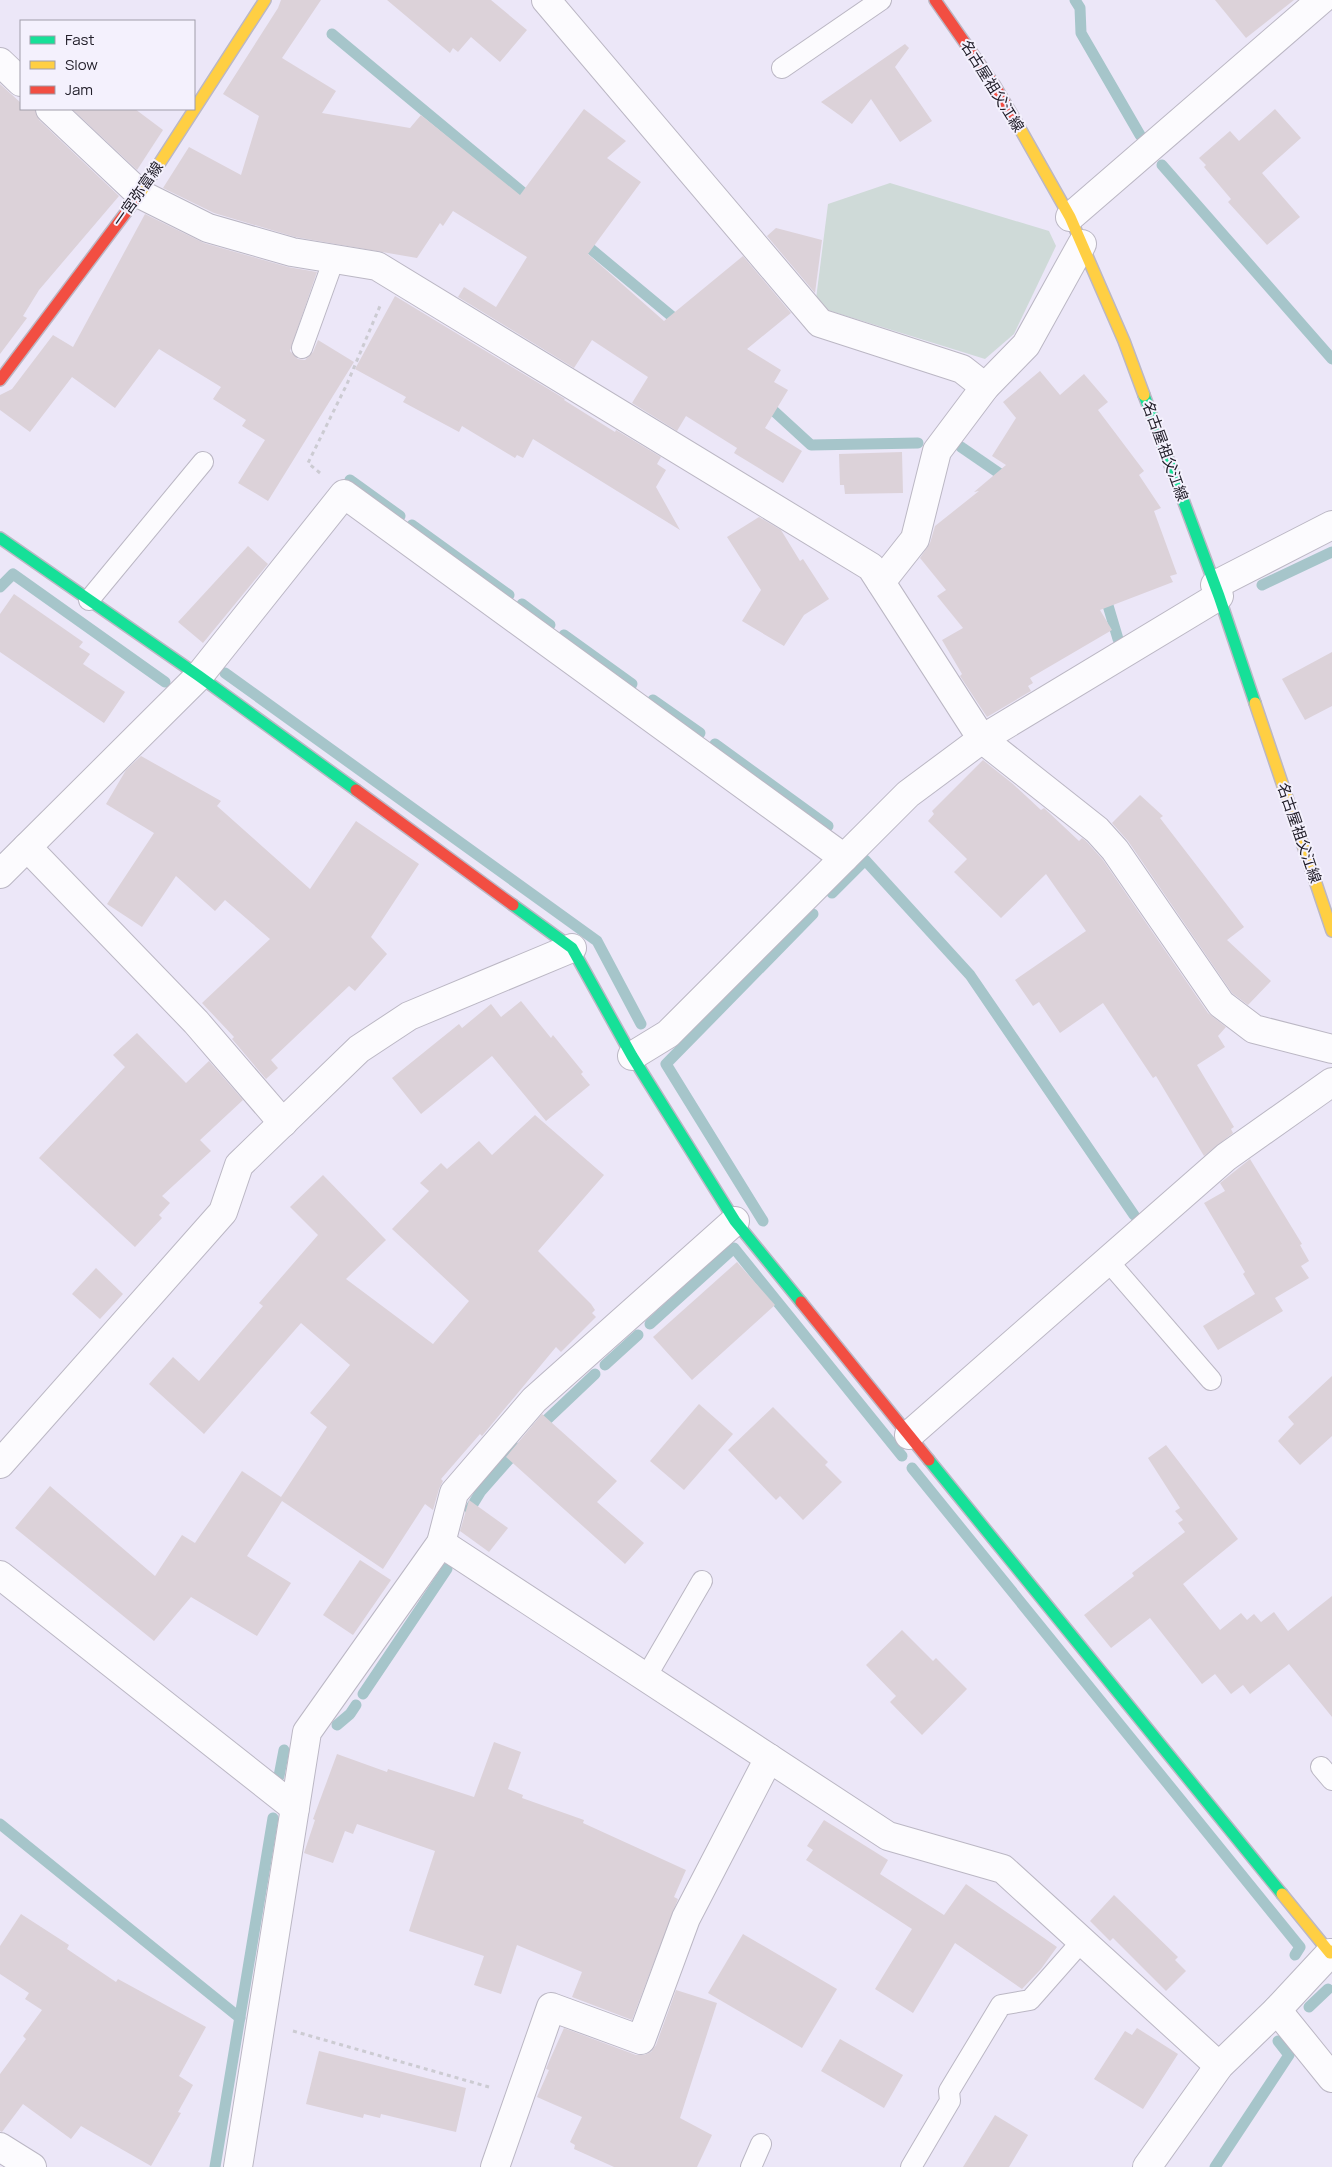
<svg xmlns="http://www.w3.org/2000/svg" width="1332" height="2167" viewBox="0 0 1332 2167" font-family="Manrope,'Noto Sans JP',sans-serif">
  <rect width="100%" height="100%" fill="#ece7f8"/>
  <path fill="#cfdad8" d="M890,183L1049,231L1056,246L1014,334L985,359L824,309L816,299L828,204Z"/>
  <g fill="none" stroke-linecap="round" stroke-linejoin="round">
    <g stroke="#a6c5ca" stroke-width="11">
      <path d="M1075,0L1080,8L1081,33L1140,135"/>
      <path d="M332,34L533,201"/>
      <path d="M1162,165L1332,359"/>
      <path d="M580,240L681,324"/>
      <path d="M764,402L811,445L918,443"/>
      <path d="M961,447L1009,480"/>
      <path d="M350,480L400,516"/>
      <path d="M412,525L509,595"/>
      <path d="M1262,585L1332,552"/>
      <path d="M0,587L13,574L165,682"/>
      <path d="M1104,592L1118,639"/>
      <path d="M522,604L550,625"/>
      <path d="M564,635L632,684"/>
      <path d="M225,673L597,941L641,1024"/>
      <path d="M653,700L700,733"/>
      <path d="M715,744L828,826"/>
      <path d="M832,893L865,860L970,975L1134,1215"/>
      <path d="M763,1221L666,1064L813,914"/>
      <path d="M650,1324L734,1248L902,1456"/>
      <path d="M605,1365L638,1335"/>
      <path d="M537,1429L595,1374"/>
      <path d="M912,1468L1300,1947L1295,1955"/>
      <path d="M470,1509L481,1491L519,1448"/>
      <path d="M363,1694L447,1569"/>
      <path d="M337,1725L350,1714L356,1705"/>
      <path d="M279,1776L284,1750"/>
      <path d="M0,1824L240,2018"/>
      <path d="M1309,2007L1328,1989"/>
      <path d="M215,2167L273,1818"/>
      <path d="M1215,2167L1289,2055L1278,2041"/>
    </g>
  </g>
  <g fill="#dcd2d9">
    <path d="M281,0H321L282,58L336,91L322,113L410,128L421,115L520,195L584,109L626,141L607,158L641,182L588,254L664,321L743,256L791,313L747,349L781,370L774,382L788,390L765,428L802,451L783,483L734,453L737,448L686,416L677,431L632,403L648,377L592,340L574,368L458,297L464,287L496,307L527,257L453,211L443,226L440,223L417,258L295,237L214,213L163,188L189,147L241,175L259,116L223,94L278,8Z"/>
    <path d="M387,0H491L527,30L500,62L471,37L458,52L453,48L450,53Z"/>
    <path d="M1215,0H1294L1246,38Z"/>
    <path d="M905,44L909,48L895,67L932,121L900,142L871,99L852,124L821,102Z"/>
    <path d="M0,84L21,103V109H35L39,120L119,196L39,290L23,316L27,318L0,354Z"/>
    <path d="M72,109H135L163,130L137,170Z"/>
    <path d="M1275,109L1301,138L1262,173L1300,217L1267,245L1228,202L1231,199L1204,167L1206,165L1199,158L1230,131L1239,141Z"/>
    <path d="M145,214L204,243L288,267L317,272L290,351L298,359L305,360L313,352L318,340L354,362L268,501L238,483L265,440L242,426L246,420L213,399L221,387L159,349L115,408L72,377L30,432L0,410V395L12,389L53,335L73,347Z"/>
    <path d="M776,228L822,240L815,293L767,236Z"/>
    <path d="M395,296L565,399L564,400L615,432L616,430L661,457L657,464L666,470L656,487L680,530L533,439L523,458L517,455L515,458L462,426L459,432L403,402L406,397L355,369Z"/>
    <path d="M1040,371L1060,395L1084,374L1108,402L1098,410L1144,471L1139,475L1161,508L1154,511L1177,574L1170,576L1173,582L1100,610L1112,630L1030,678L1033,683L1028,686L1031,691L987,717L960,676L962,674L942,640L963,628L937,596L946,590L920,558L930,543L935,526L979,491L974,492L1006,465L992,456L1016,418L1003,402Z"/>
    <path d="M902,452L903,493L845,494L844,485H840L839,454Z"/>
    <path d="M759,517L781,530L800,561L803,559L829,599L804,615L784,646L742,621L761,590L727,537Z"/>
    <path d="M248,546L268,564L203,643L178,622Z"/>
    <path d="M14,594L83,642L79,647L90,654L83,664L125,692L104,723L0,652V614Z"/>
    <path d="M1332,652V706L1305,720L1282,679Z"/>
    <path d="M141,756L221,801L217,806L310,889L356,821L419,864L371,937L387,954L355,991L349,986L271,1060L278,1068L266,1079L232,1039L234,1037L202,1003L270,939L225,900L215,911L176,876L142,927L107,904L154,833L106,804L126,770Z"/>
    <path d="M983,760L1013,784L1041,810L1044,808L1079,841L1082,838L1086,841L1103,860L1208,1013L1226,1027L1218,1036L1225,1047L1197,1065L1234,1127L1231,1129L1233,1133L1204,1156L1156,1076L1153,1078L1103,1003L1060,1033L1039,1002L1033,1006L1015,980L1086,931L1046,874L1001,918L954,872L967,859L928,821L934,814L932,811Z"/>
    <path d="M1140,795L1163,816L1160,818L1244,927L1227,940L1271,981L1248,1005L1232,993L1128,841L1112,823Z"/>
    <path d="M521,1001L551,1038L553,1035L583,1072L581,1074L590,1085L546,1121L492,1056L421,1114L392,1078L459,1024L462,1028L491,1004L501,1017Z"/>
    <path d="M137,1033L186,1083L209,1061L243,1100L200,1140L211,1151L162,1196L170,1203L159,1215L162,1218L135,1247L39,1158L125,1067L113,1055Z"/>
    <path d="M535,1115L604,1175L538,1251L591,1304L595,1310L592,1313L596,1317L561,1352L556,1347L482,1436L480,1434L441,1479L443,1481L439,1489L433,1510L425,1504L383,1569L282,1501L247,1556L291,1583L257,1636L191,1597L154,1641L15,1528L50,1486L155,1576L182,1535L195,1543L242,1471L281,1497L327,1427L310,1413L350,1365L301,1323L204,1434L149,1384L173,1357L199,1381L263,1306L259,1303L318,1235L290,1207L323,1175L386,1240L346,1279L433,1344L469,1301L392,1229L429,1191L420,1183L441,1163L447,1169L479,1141L492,1155Z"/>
    <path d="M1250,1159L1302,1244L1300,1245L1309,1261L1301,1266L1309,1278L1275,1298L1283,1311L1218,1350L1203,1326L1255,1294L1243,1274L1245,1272L1204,1203L1225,1191L1220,1183Z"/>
    <path d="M737,1262L775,1305L692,1380L653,1337Z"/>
    <path d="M96,1268L123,1294L100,1319L72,1294Z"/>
    <path d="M1332,1376V1436L1300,1465L1278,1441L1294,1424L1288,1417Z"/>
    <path d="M699,1404L733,1434L684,1490L650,1461Z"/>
    <path d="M773,1407L828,1462L825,1465L842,1482L803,1520L780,1496L776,1500L728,1450Z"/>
    <path d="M542,1414L617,1481L597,1502L644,1543L625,1564L506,1457Z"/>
    <path d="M1166,1445L1238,1539L1183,1584L1220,1630L1241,1613L1247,1620L1254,1614L1261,1622L1274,1612L1288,1631L1332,1596V1717L1289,1664L1250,1694L1243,1685L1231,1694L1215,1674L1202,1684L1150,1618L1111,1648L1084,1615L1134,1576L1132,1573L1185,1532L1178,1523L1183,1520L1175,1511L1180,1508L1148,1458Z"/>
    <path d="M469,1500L508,1528L489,1552L460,1531Z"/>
    <path d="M360,1560L391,1580L353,1635L323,1615Z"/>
    <path d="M902,1630L933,1661L936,1658L967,1689L922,1735L890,1702L896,1696L866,1665Z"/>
    <path d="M494,1742L521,1752L508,1789L523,1795L522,1798L584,1820L583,1823L686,1870L674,1897L678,1899L632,2020L572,1997L582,1972L517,1945L501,1994L474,1985L484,1956L409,1931L435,1851L357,1824L353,1834L345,1831L333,1863L304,1853L315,1820L313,1819L337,1754L387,1772L388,1769L474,1797Z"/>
    <path d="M824,1820L888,1860L880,1874L944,1915L966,1884L1057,1947L1041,1969L1022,1989L955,1943L913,2013L875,1989L912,1929L806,1860L813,1850L807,1846Z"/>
    <path d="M1114,1895L1178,1957L1175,1960L1186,1971L1166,1991L1113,1938L1110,1941L1090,1921Z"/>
    <path d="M21,1914L69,1945L67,1949L116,1982L118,1979L206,2027L179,2076L193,2085L178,2112L181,2113L151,2166L81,2126L71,2139L23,2104L2,2132L0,2131V2074L26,2039L23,2036L42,2010L25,1999L29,1993L0,1974V1946Z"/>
    <path d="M743,1934L837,1989L802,2048L708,1993Z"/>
    <path d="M676,1990L717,2003L680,2118L712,2135L697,2167H614L574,2149L575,2145L570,2142L582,2117L537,2097L549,2070L546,2069L548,2064L564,2028L636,2055H644L651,2052L656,2045Z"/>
    <path d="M1137,2028L1178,2054L1143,2109L1094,2079L1125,2031L1132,2035Z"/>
    <path d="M840,2039L903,2075L884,2108L821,2071Z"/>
    <path d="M319,2051L466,2088L456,2132L381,2114L380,2118L364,2114L363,2118L306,2104Z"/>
    <path d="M995,2115L1028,2135L1009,2167H963Z"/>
  </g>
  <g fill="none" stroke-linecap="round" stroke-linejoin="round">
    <defs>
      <g id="lane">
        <path d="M782,68L881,0"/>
        <path d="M302,348L334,259"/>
        <path d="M89,600L203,462"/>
        <path d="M1108,1261L1211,1380"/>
        <path d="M646,1677L702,1581"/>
        <path d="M1321,1767L1332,1780"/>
        <path d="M751,2167L761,2144"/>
        <path d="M911,2167L950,2101L949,2091L1001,2005L1030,2000L1082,1941"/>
      </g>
      <g id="street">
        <path d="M546,0L820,323L962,369L985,387"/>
        <path d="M0,62L21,82"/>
        <path d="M50,109L140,194L208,228L292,252L377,266L871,567L982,739L1097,830L1115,850L1221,1004L1254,1029L1332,1049"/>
        <path d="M1070,217L1321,0"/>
        <path d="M881,582L915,539L937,451L985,387L1026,345L1082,244"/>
        <path d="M1215,585L1332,525"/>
        <path d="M27,847L196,1022L283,1123"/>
        <path d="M0,874L199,676L344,494L844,858"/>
        <path d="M632,1056L668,1034L908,794L982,739L1219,596"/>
        <path d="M909,1435L1226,1157L1332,1082"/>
        <path d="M0,1464L223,1212L239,1165L359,1049L409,1016L572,948"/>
        <path d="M441,1543L888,1836L1003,1869L1219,2066"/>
        <path d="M0,1575L295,1808"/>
        <path d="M1277,2010L1332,2078"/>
        <path d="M0,2147L32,2167"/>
        <path d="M238,2167L307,1732L441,1543L454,1493L534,1400L735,1221"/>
        <path d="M495,2167L551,2007L641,2040L686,1918L769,1758"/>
        <path d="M1147,2167L1219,2066L1277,2010L1330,1953"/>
      </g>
      <g id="fast">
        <path d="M1144,395L1219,596L1255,703"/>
        <path d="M0,538L199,676L356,790"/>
        <path d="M513,905L572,948L632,1056L735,1221L801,1302"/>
        <path d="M929,1460L1282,1894"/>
      </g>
      <g id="slow">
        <path d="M1018,125L1070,217L1124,341L1144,395"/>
        <path d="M139,195L265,0"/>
        <path d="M1255,703L1332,931"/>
        <path d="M1282,1894L1330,1953L1332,1951"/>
      </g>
      <g id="jam">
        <path d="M935,0L995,86L1018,125"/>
        <path d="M0,380L139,195"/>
        <path d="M356,790L513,905"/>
        <path d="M801,1302L929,1460"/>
      </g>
    </defs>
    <use href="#lane" stroke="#bbb7c4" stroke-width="22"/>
    <use href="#street" stroke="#bbb7c4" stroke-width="30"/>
    <use href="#fast" stroke="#bbb7c4" stroke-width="14"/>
    <use href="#slow" stroke="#bbb7c4" stroke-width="14"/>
    <use href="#jam" stroke="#bbb7c4" stroke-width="14"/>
    <g stroke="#cccbd2" stroke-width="3" stroke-dasharray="4 4" stroke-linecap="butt">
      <path d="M320,473L308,463L347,384L380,306"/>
      <path d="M293,2031L489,2087"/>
    </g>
    <use href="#lane" stroke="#fcfbfe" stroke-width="20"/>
    <use href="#street" stroke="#fcfbfe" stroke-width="28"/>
    <use href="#fast" stroke="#16e098" stroke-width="11"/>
    <use href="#slow" stroke="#ffcf43" stroke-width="11"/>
    <use href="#jam" stroke="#f24e42" stroke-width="11"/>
  </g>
  <g text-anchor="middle" stroke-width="4" stroke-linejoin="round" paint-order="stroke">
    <g font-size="15" fill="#23202b" stroke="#f4f1fd">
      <text transform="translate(992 86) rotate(58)" y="5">名古屋祖父江線</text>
      <text transform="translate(138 194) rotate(-55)" y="5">一宮弥富線</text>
      <text transform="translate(1165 451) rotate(70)" y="5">名古屋祖父江線</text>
      <text transform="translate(1299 833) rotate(71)" y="5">名古屋祖父江線</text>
    </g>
  </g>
  <rect x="20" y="20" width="175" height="90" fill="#f4f1fd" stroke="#a09da9"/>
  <rect x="30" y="36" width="25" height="8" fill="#16e098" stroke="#a09da9"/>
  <text x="65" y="45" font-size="15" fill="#23202b">Fast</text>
  <rect x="30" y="61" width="25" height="8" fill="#ffcf43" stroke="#a09da9"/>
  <text x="65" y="70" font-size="15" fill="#23202b">Slow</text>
  <rect x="30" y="86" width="25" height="8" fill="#f24e42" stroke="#a09da9"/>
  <text x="65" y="95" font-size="15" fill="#23202b">Jam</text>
</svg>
